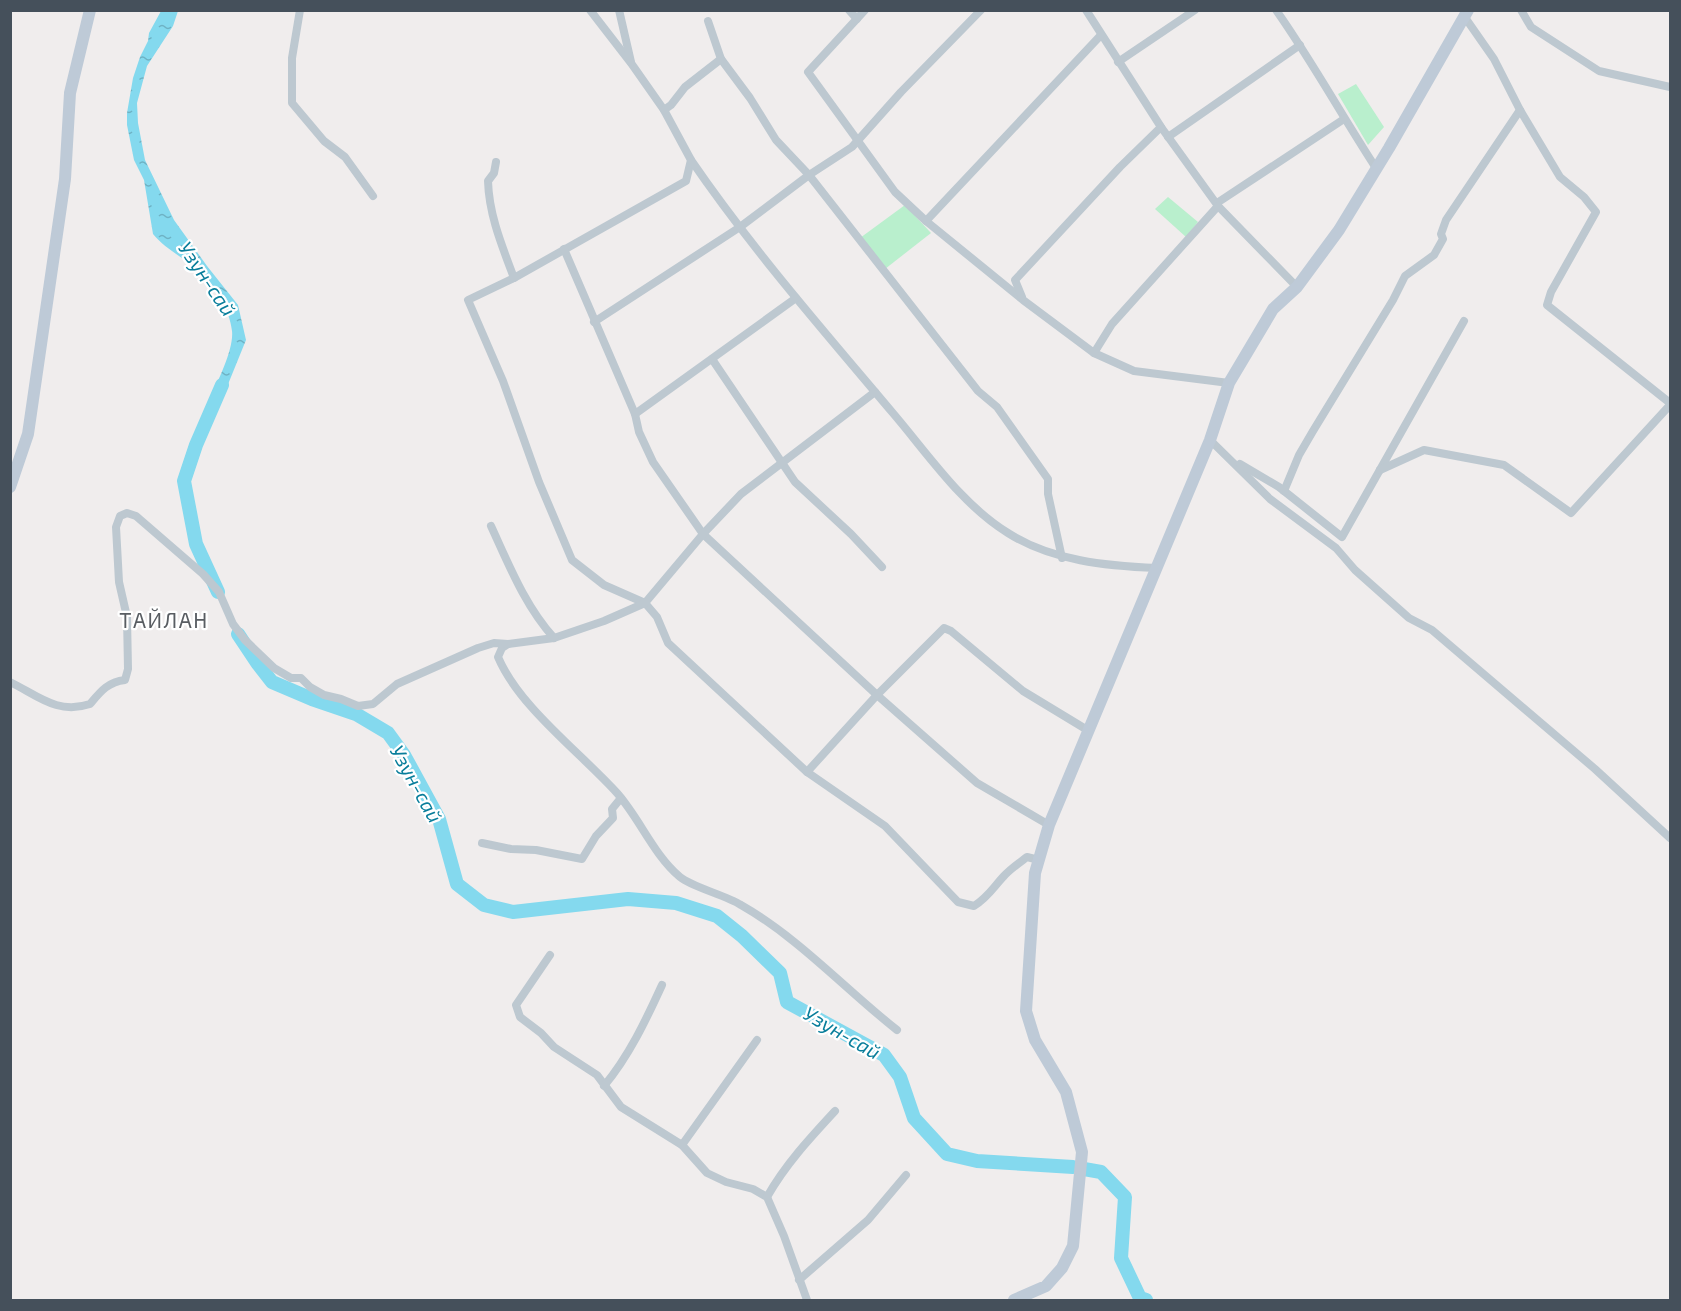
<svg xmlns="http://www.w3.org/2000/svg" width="1681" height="1311" viewBox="0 0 1681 1311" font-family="'Exo 2',sans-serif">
  <defs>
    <pattern id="water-ripples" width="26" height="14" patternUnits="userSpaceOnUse" patternTransform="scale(1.5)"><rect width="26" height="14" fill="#84d9ee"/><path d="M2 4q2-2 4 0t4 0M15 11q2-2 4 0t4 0" fill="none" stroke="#6eb2c4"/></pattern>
  </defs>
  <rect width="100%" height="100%" fill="#f0eded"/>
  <g fill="#b9efcd">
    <path d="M1356,84L1384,127L1368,145L1338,94Z"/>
    <path d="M1168,197L1198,222L1186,237L1155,209Z"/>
    <path d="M905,205L931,233L885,269L860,238Z"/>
  </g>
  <path fill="url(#water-ripples)" d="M161,11H178L173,26L147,66L137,103L138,123L145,160L174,220L207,266L238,305L246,340L220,404L211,397C218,380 234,349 232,331C230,310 215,286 200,272C185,258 166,250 153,234L144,180L134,160L127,125V113L133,78L140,57L148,41L149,33Z"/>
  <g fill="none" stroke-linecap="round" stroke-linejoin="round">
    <g stroke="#84d9ee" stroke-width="14">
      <path d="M218,592L196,544L184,481L196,445L222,385"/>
      <path d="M238,634L258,664L272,682L312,699L356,714L388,733L404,755L439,819L457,884L484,905L513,912L628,899L676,903L717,916L742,936L780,973L787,1002L884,1055L900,1077L914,1118L947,1154L977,1161L1073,1167"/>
      <path d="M1084,1169L1101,1172L1125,1197L1121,1258L1140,1298L1146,1300"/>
    </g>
    <g stroke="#bdc8d0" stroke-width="8">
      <path d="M300,10L292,58V103L324,141L345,157L373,196"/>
      <path d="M590,10L631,63L664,110L691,160L686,181L514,278L468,300L503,381L539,482L572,560L604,585L645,603L657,617L668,643L807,772L885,826L958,902L974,906C988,897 992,889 1003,877C1010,869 1019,863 1027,857L1039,860"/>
      <path d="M619,10L631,62"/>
      <path d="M849,10L857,19"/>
      <path d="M865,10L808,72L895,192L926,221L1023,300L1094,353L1134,371L1229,383"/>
      <path d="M1086,10L1161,127L1218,206L1297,287"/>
      <path d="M1276,10C1312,61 1342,116 1376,168"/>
      <path d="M1521,10L1531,27L1599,71L1670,87"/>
      <path d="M1464,16L1494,59L1520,110L1560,177L1584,197L1596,212L1551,292L1547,305L1670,403"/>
      <path d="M708,21L721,59L750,98L776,140L809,175L978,391L997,407L1048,479V494L1062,558"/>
      <path d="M1118,62L1195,10"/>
      <path d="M664,110L671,105L685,87L721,59"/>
      <path d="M1168,137L1300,45"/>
      <path d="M691,160C752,249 823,330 892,412C928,454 961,504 1008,533C1052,561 1107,566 1157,568"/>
      <path d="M496,162L494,173L488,181C489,215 502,246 514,278"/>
      <path d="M1217,203L1344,119"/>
      <path d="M926,221L1101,35"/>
      <path d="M564,249L635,414L639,432L653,462L703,534L877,695L977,783L1049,825"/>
      <path d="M1022,297L1015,280L1120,167L1161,127"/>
      <path d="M594,322L740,227L809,175L852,147L901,92L981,10"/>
      <path d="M1094,353L1112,324L1218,206"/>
      <path d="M712,359L795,482L851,534L882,567"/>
      <path d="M875,392L741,494L703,534L645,603L604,621L554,638L508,644L502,648L498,657C519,707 581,753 617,793C640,819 653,854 680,877C692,887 725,895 741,905C799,938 845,989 897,1030"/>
      <path d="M635,414L796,298"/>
      <path d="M1210,440L1270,499L1336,548L1355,570L1409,618L1432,630L1595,769L1670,838"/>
      <path d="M1240,464L1279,487L1342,537L1464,321"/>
      <path d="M1380,470L1424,450L1504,465L1571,513L1670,405"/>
      <path d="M1284,491L1299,455L1313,431L1393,300L1405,276L1434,255L1443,239L1441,234L1446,220L1520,110"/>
      <path d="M491,526C509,565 525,606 554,638"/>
      <path d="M10,682C37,695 57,715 90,704C101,691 108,682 125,680L128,669L127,617L119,582L116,527L120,516L127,513L136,516L203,574L219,592L233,624L245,640L274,668L291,678H301L310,687L324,695L341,699L358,706L373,704L397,684L478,648L494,643L508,644"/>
      <path d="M807,772L877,695L944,628L951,631L1023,691L1089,731"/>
      <path d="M482,843L511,849L536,850L582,859L596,836L613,818L612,809L621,798"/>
      <path d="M550,955L516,1005L520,1017L541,1033L554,1047L597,1075L621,1107L682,1145L707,1173L726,1182L753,1189L767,1197L784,1236L807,1300"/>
      <path d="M604,1086C629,1056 646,1020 662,985"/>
      <path d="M682,1145L757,1040"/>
      <path d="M767,1197C785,1165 810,1138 835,1111"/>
      <path d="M799,1280L868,1220L906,1175"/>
    </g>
    <g stroke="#becad7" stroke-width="12">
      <path d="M10,487L28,434L65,179L70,93L90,10"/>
      <path d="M1014,1300L1046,1286L1062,1268L1073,1246L1082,1152L1066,1092L1035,1040L1026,1011L1035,873L1049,825L1210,440L1229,383L1273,309L1297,287L1339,230L1389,148L1468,10"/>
    </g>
  </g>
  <g text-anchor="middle" stroke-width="4.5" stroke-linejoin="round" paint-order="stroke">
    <g font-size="20" font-style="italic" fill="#097e9b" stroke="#fff">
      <text transform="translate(207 279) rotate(56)" y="7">Узун-сай</text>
      <text transform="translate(416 784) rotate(61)" y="7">Узун-сай</text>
      <text transform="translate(842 1033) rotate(30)" y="7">Узун-сай</text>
    </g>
    <g font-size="21" letter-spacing="1.5" fill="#595d62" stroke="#fff">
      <text x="164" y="628">ТАЙЛАН</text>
    </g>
  </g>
  <rect width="1681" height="1311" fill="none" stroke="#45505b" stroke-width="24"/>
</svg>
